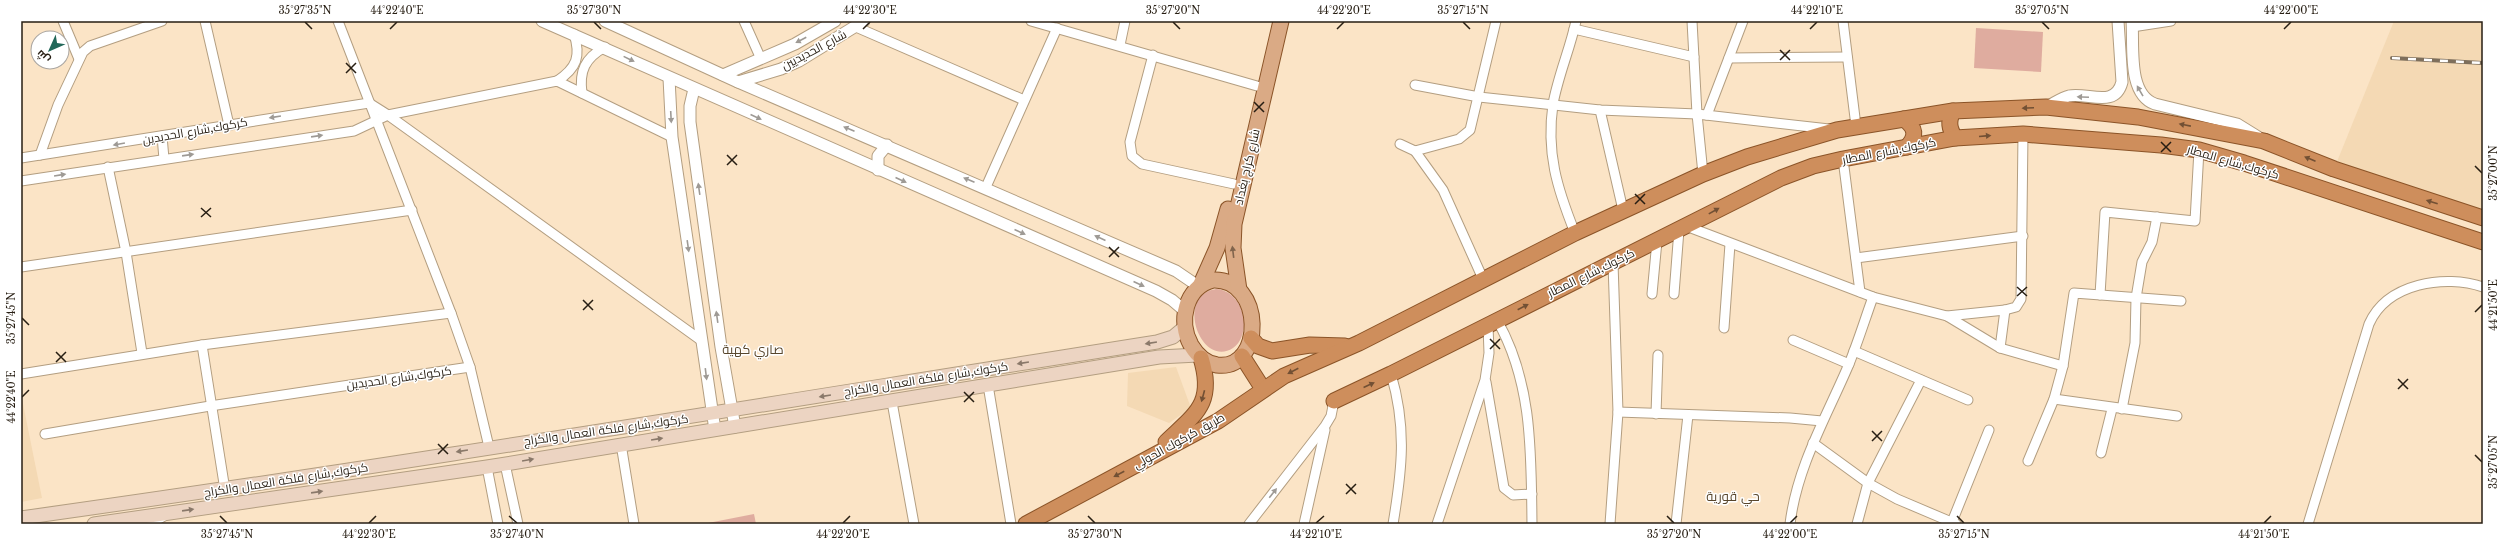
<svg xmlns="http://www.w3.org/2000/svg" width="2504" height="545" viewBox="0 0 2504 545" font-family="'Libre Baskerville',Cairo,serif">
  <rect width="100%" height="100%" fill="#fbe4c6"/>
  <g fill="#f4d9b4">
    <path d="M2394,21H2483V218L2334,169Z"/>
    <path d="M1176,367L1191,408L1169,423L1127,406L1128,373Z"/>
    <path d="M21,394L42,498L21,502Z"/>
  </g>
  <g fill="#dfac9f">
    <path d="M1976,28L2043,32L2041,72L1974,68Z"/>
    <path d="M1216,289C1233,290 1244,307 1244,323C1244,332 1241,343 1233,348C1201,369 1174,295 1216,289Z"/>
    <path d="M754,514L756,524H703Z"/>
  </g>
  <g fill="none" stroke-linecap="round" stroke-linejoin="round">
    <defs>
      <g id="minor">
        <path d="M63,21L79,59"/>
        <path d="M205,21L229,125"/>
        <path d="M338,21L451,313L470,367L489,447"/>
        <path d="M744,21L761,59"/>
        <path d="M1031,21L1257,86"/>
        <path d="M1692,21L1697,114L1703,174"/>
        <path d="M1843,21L1856,126"/>
        <path d="M856,27L1024,100"/>
        <path d="M2132,27L2171,21"/>
        <path d="M1574,29L1694,57"/>
        <path d="M1120,45L1125,21"/>
        <path d="M1153,55L1130,142L1132,156L1142,164L1234,184"/>
        <path d="M1729,58L1847,57"/>
        <path d="M557,81C577,68 581,56 574,34"/>
        <path d="M1415,85L1479,97L1600,110L1697,114L1829,129"/>
        <path d="M582,93C579,71 585,58 605,47"/>
        <path d="M1600,110L1623,210"/>
        <path d="M1707,115L1743,21"/>
        <path d="M162,136L164,159"/>
        <path d="M1400,144L1415,151L1459,139L1470,130L1496,21"/>
        <path d="M1415,151L1443,190L1483,279"/>
        <path d="M40,155L58,105L83,52L90,46L162,21"/>
        <path d="M21,158L369,103L388,115L702,341"/>
        <path d="M1843,159L1860,292"/>
        <path d="M108,167L126,252L142,353"/>
        <path d="M21,181L354,131L388,115L557,81L672,137"/>
        <path d="M986,187L1057,28"/>
        <path d="M1686,226L1873,297L1947,316L2000,348L2063,366"/>
        <path d="M1575,233C1557,188 1546,153 1553,104C1558,76 1570,49 1576,21"/>
        <path d="M1856,258L2023,236"/>
        <path d="M21,267L412,210"/>
        <path d="M1652,294L1657,241"/>
        <path d="M1674,294L1679,230"/>
        <path d="M2100,295L2105,212L2195,221L2199,150"/>
        <path d="M1947,316L2005,310L2016,307L2021,299L2023,134"/>
        <path d="M1497,320C1533,383 1531,454 1532,524"/>
        <path d="M1724,328L1730,244"/>
        <path d="M1793,340L1849,364"/>
        <path d="M202,345L225,490"/>
        <path d="M2000,348L2005,310"/>
        <path d="M1854,351L1968,400"/>
        <path d="M21,374L202,345L451,313"/>
        <path d="M1391,374C1407,428 1402,470 1393,524"/>
        <path d="M1486,382L1504,488L1513,495L1532,494"/>
        <path d="M988,385L1011,524"/>
        <path d="M2054,399L2177,416"/>
        <path d="M892,402L914,524"/>
        <path d="M2122,409L2135,343L2136,298L2142,262L2152,242L2157,217"/>
        <path d="M1618,412L1790,418L1822,421"/>
        <path d="M1656,414L1658,355"/>
        <path d="M45,434L210,406L470,367"/>
        <path d="M1813,443L1868,483L1897,499L1956,524"/>
        <path d="M621,444L634,524"/>
        <path d="M2101,453L2112,409"/>
        <path d="M2028,461L2054,399L2063,366L2074,293L2181,301"/>
        <path d="M505,464L518,524"/>
        <path d="M487,467L498,524"/>
        <path d="M1952,522L1989,430"/>
        <path d="M150,524L164,516"/>
        <path d="M1249,524L1325,426L1331,416L1334,401"/>
        <path d="M1304,524L1325,430"/>
        <path d="M1437,524L1485,380L1489,353L1488,325"/>
        <path d="M1610,524L1618,412L1613,263"/>
        <path d="M1676,524L1688,415"/>
        <path d="M1790,524C1797,466 1827,416 1849,364C1858,342 1865,319 1873,297"/>
        <path d="M1857,524L1868,483L1921,380"/>
        <path d="M2308,524L2369,324C2387,283 2445,274 2483,287"/>
      </g>
      <g id="tertiary">
        <path d="M542,21L1156,291L1172,300L1185,311"/>
        <path d="M605,21L738,82L1176,271L1198,286"/>
        <path d="M2132,21C2134,46 2127,94 2155,104L2237,124L2258,137"/>
        <path d="M723,75L795,44L835,21"/>
        <path d="M669,78L672,137L715,430"/>
        <path d="M738,82L781,69L799,61L864,21"/>
        <path d="M694,89L690,106V122L721,347L735,427"/>
        <path d="M2046,107C2053,104 2061,98 2069,96C2088,92 2115,109 2122,82L2118,21"/>
        <path d="M878,170V156L887,145"/>
      </g>
      <g id="secondary">
        <path d="M21,518C400,465 778,402 1157,342L1173,337L1185,327"/>
        <path d="M94,524L487,467L1159,357L1198,355"/>
      </g>
      <g id="primary">
        <path d="M1213,280C1264,278 1265,371 1217,365C1205,363 1197,355 1191,345C1178,322 1185,287 1213,280Z"/>
        <path d="M1201,284L1217,248L1228,209"/>
        <path d="M1239,290L1233,248L1234,224L1281,21"/>
      </g>
      <g id="trunk">
        <path d="M1953,111C1948,122 1949,128 1955,138"/>
        <path d="M1904,119C1916,128 1917,136 1907,147"/>
        <path d="M1251,338L1258,346L1272,351L1310,345L1345,346"/>
        <path d="M1242,356L1263,389"/>
        <path d="M1334,401L1391,374L1781,178L1813,166L1843,159L1955,138L2023,134L2161,145L2199,150L2244,163L2483,242"/>
        <path d="M1166,442C1195,414 1215,404 1201,358"/>
        <path d="M1026,524L1218,421L1284,376L1359,343L1575,233L1703,174L1747,157L1837,130L1953,111L2046,107L2138,117L2264,141L2334,169L2483,218"/>
      </g>
    </defs>
    <use href="#minor" stroke="#b39e81" stroke-width="11"/>
    <use href="#tertiary" stroke="#b39e81" stroke-width="13"/>
    <use href="#secondary" stroke="#b39e81" stroke-width="15"/>
    <use href="#primary" stroke="#8b5428" stroke-width="17"/>
    <use href="#trunk" stroke="#8b5428" stroke-width="17"/>
    <use href="#minor" stroke="#fff" stroke-width="9"/>
    <use href="#tertiary" stroke="#fff" stroke-width="11"/>
    <use href="#secondary" stroke="#ecd4c2" stroke-width="13"/>
    <use href="#primary" stroke="#daaa85" stroke-width="15"/>
    <use href="#trunk" stroke="#ce8e5c" stroke-width="15"/>
    <defs>
      <path id="rail" d="M2392,58L2483,63"/>
    </defs>
    <use href="#rail" stroke="#7e6f5c" stroke-width="4"/>
    <use href="#rail" stroke="#fff" stroke-width="2.5" stroke-dasharray="8" stroke-linecap="butt"/>
  </g>
  <defs><path id="oneway-solid" d="M-6-.8H1V-3.2L6.5 0L1 3.2V.8H-6Z"/></defs>
  <g fill="#9e9a95">
    <use href="#oneway-solid" transform="translate(801 40) rotate(152)"/>
    <use href="#oneway-solid" transform="translate(629 59) rotate(26)"/>
    <use href="#oneway-solid" transform="translate(2140 91) rotate(-120)"/>
    <use href="#oneway-solid" transform="translate(2083 97) rotate(-177)"/>
    <use href="#oneway-solid" transform="translate(275 117) rotate(171)"/>
    <use href="#oneway-solid" transform="translate(671 117) rotate(87)"/>
    <use href="#oneway-solid" transform="translate(756 117) rotate(24)"/>
    <use href="#oneway-solid" transform="translate(849 129) rotate(-157)"/>
    <use href="#oneway-solid" transform="translate(317 136) rotate(-8)"/>
    <use href="#oneway-solid" transform="translate(119 144) rotate(170)"/>
    <use href="#oneway-solid" transform="translate(188 155) rotate(-8)"/>
    <use href="#oneway-solid" transform="translate(60 175) rotate(-9)"/>
    <use href="#oneway-solid" transform="translate(901 180) rotate(24)"/>
    <use href="#oneway-solid" transform="translate(969 180) rotate(-157)"/>
    <use href="#oneway-solid" transform="translate(699 189) rotate(-98)"/>
    <use href="#oneway-solid" transform="translate(1020 232) rotate(24)"/>
    <use href="#oneway-solid" transform="translate(1100 238) rotate(-156)"/>
    <use href="#oneway-solid" transform="translate(688 246) rotate(82)"/>
    <use href="#oneway-solid" transform="translate(1139 284) rotate(24)"/>
    <use href="#oneway-solid" transform="translate(717 317) rotate(-98)"/>
    <use href="#oneway-solid" transform="translate(706 374) rotate(83)"/>
    <use href="#oneway-solid" transform="translate(1273 493) rotate(-52)"/>
  </g>
  <g fill="#725034">
    <use href="#oneway-solid" transform="translate(2028 108) rotate(177)"/>
    <use href="#oneway-solid" transform="translate(2185 125) rotate(-169)"/>
    <use href="#oneway-solid" transform="translate(1985 136) rotate(-5)"/>
    <use href="#oneway-solid" transform="translate(2310 159) rotate(-157)"/>
    <use href="#oneway-solid" transform="translate(2432 202) rotate(-162)"/>
    <use href="#oneway-solid" transform="translate(1714 211) rotate(-29)"/>
    <use href="#oneway-solid" transform="translate(1523 307) rotate(-27)"/>
    <use href="#oneway-solid" transform="translate(1293 371) rotate(153)"/>
    <use href="#oneway-solid" transform="translate(1369 385) rotate(-25)"/>
    <use href="#oneway-solid" transform="translate(1203 396) rotate(105)"/>
    <use href="#oneway-solid" transform="translate(1119 474) rotate(152)"/>
  </g>
  <use fill="#80644c" href="#oneway-solid" transform="translate(1233 252) rotate(-97)"/>
  <g fill="#8a796a">
    <use href="#oneway-solid" transform="translate(1151 343) rotate(171)"/>
    <use href="#oneway-solid" transform="translate(1023 363) rotate(171)"/>
    <use href="#oneway-solid" transform="translate(825 396) rotate(171)"/>
    <use href="#oneway-solid" transform="translate(657 439) rotate(-9)"/>
    <use href="#oneway-solid" transform="translate(462 451) rotate(171)"/>
    <use href="#oneway-solid" transform="translate(528 460) rotate(-10)"/>
    <use href="#oneway-solid" transform="translate(317 492) rotate(-8)"/>
    <use href="#oneway-solid" transform="translate(188 510) rotate(-8)"/>
  </g>
  <path fill="none" stroke="#271e13" stroke-width="1.5" d="M305,22L312,29M594,22L601,29M1173,22L1180,29M1463,22L1470,29M2042,22L2049,29M390,29L397,22M863,29L870,22M1337,29L1344,22M1810,29L1817,22M2284,29L2291,22M1780,50L1790,60M1780,60L1790,50M346,63L356,73M346,73L356,63M1254,102L1264,112M1254,112L1264,102M2161,142L2171,152M2161,152L2171,142M727,155L737,165M727,165L737,155M2475,166L2482,173M1635,194L1645,204M1635,204L1645,194M201,208L211,217M201,217L211,208M1109,247L1119,257M1109,257L1119,247M2017,287L2027,296M2017,296L2027,287M583,300L593,310M583,310L593,300M2475,312L2482,305M22,318L29,325M1490,339L1500,349M1490,349L1500,339M56,352L66,362M56,362L66,352M2398,379L2408,389M2398,389L2408,379M964,392L974,402M22,397L29,390M964,402L974,392M1872,431L1882,441M1872,441L1882,431M438,444L448,454M438,454L448,444M2475,455L2482,462M1346,484L1356,494M1346,494L1356,484M220,516L227,523M509,516L517,523M1088,516L1095,523M1667,516L1674,523M1957,516L1964,523M369,523L376,516M843,523L850,516M1316,523L1324,516M1790,523L1797,516M2264,523L2271,516"/>
  <g text-anchor="middle" stroke-width="3" stroke-linejoin="round" paint-order="stroke">
    <g font-size="12" fill="#271e13" stroke="#fff">
      <text transform="translate(814 50) rotate(-28)" y="4">شارع الحديديين</text>
      <text transform="translate(195 131) rotate(-10)" y="4">كركوك,شارع الحديدين</text>
      <text transform="translate(1889 151) rotate(-11)" y="4">كركوك,شارع المطار</text>
      <text transform="translate(2233 162) rotate(16)" y="4">كركوك,شارع المطار</text>
      <text transform="translate(1247 167) rotate(-77)" y="4">شارع كراج بغداد</text>
      <text transform="translate(1591 273) rotate(-26)" y="4">كركوك,شارع المطار</text>
      <text transform="translate(399 378) rotate(-8)" y="4">كركوك,شارع الحديدين</text>
      <text transform="translate(926 379) rotate(-9)" y="4">كركوك,شارع فلكة العمال والكراج</text>
      <text transform="translate(606 430) rotate(-8)" y="4">كركوك,شارع فلكة العمال والكراج</text>
      <text transform="translate(1179 441) rotate(-29)" y="4">طريق كركوك الحولي</text>
      <text transform="translate(286 480) rotate(-9)" y="4">كركوك,شارع فلكة العمال والكراج</text>
    </g>
    <g font-size="13" fill="#58462c" stroke="#fff">
      <text x="753" y="354">صاري كهية</text>
      <text x="1733" y="501">حي قورية</text>
    </g>
  </g>
  <rect width="2504" height="545" fill="none" stroke="#ffffff" stroke-width="44"/>
  <g transform="translate(50 50) rotate(225)"><circle r="19" fill="#ffffff" stroke="#a9a5a1"/>
  <path d="M0-3L7 15L0 10L-7 15Z" fill="#226759"/>
  <text y="-6" font-size="11" font-weight="bold" text-anchor="middle" fill="#271e13">ش</text>
  </g>
  <rect x="22" y="22" width="2460" height="501" fill="none" stroke="#271e13" stroke-width="1.5"/>
  <g font-size="10" text-anchor="middle" fill="#271e13">
    <text x="305" y="14">35°27'35"N</text>
    <text x="397" y="14">44°22'40"E</text>
    <text x="594" y="14">35°27'30"N</text>
    <text x="870" y="14">44°22'30"E</text>
    <text x="1173" y="14">35°27'20"N</text>
    <text x="1344" y="14">44°22'20"E</text>
    <text x="1463" y="14">35°27'15"N</text>
    <text x="1817" y="14">44°22'10"E</text>
    <text x="2042" y="14">35°27'05"N</text>
    <text x="2291" y="14">44°22'00"E</text>
    <text transform="translate(2493 173) rotate(-90)" y="4">35°27'00"N</text>
    <text transform="translate(2493 305) rotate(-90)" y="4">44°21'50"E</text>
    <text transform="translate(11 318) rotate(-90)" y="4">35°27'45"N</text>
    <text transform="translate(11 397) rotate(-90)" y="4">44°22'40"E</text>
    <text transform="translate(2493 462) rotate(-90)" y="4">35°27'05"N</text>
    <text x="227" y="538">35°27'45"N</text>
    <text x="369" y="538">44°22'30"E</text>
    <text x="517" y="538">35°27'40"N</text>
    <text x="843" y="538">44°22'20"E</text>
    <text x="1095" y="538">35°27'30"N</text>
    <text x="1316" y="538">44°22'10"E</text>
    <text x="1674" y="538">35°27'20"N</text>
    <text x="1790" y="538">44°22'00"E</text>
    <text x="1964" y="538">35°27'15"N</text>
    <text x="2264" y="538">44°21'50"E</text>
  </g>
</svg>
